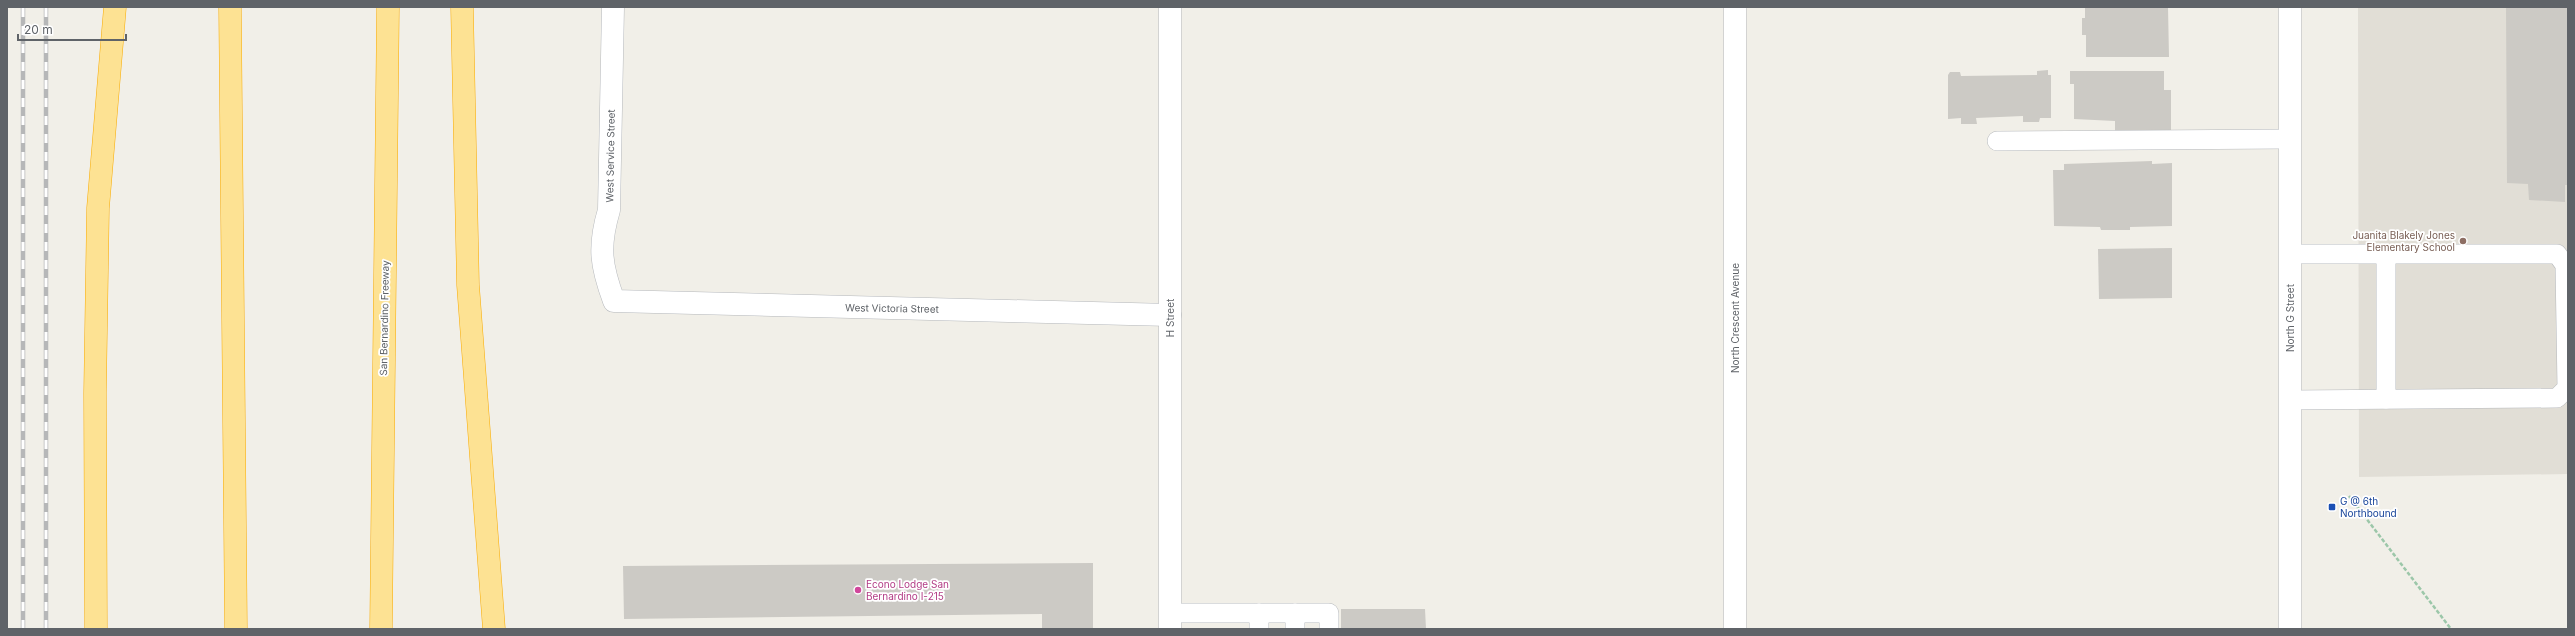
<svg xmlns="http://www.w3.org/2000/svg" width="2575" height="636" viewBox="0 0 2575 636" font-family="Inter,sans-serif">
  <rect width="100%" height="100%" fill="#f1efe8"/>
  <path fill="#e1ded6" d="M2358,7H2568V474L2359,477Z"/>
  <g fill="#cccac5">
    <path d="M2085,7H2168L2169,57H2086V35H2082V18H2085Z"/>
    <path d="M2506,7H2568V185H2565V202L2529,200L2528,184L2507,183Z"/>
    <path d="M2048,70V75H2051V118H2040L2039,122H2023V116L1976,118L1977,124H1961V118L1948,119V75L1950,72H1960L1961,76L2037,75V71Z"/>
    <path d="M2070,71H2164V90H2171V134H2115V121L2074,119V84H2070Z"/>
    <path d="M2152,161V164L2172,163V226L2130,227V230H2101L2100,227L2054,226L2053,170H2064V164Z"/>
    <path d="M2172,248V298L2099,299L2098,249Z"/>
    <path d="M1093,563V629H1042V614L624,619L623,566Z"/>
    <path d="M1341,609H1425L1426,629H1341Z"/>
  </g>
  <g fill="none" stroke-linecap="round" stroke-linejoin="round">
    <defs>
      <g id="service">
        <path d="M1997,141L2290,139"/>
        <path d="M2290,254H2557L2565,265L2567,388L2557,398L2290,400"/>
        <path d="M2386,254V399"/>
        <path d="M1170,613H1329V629"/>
        <path d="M1259,613V629"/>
        <path d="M1295,613V629"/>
      </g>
      <g id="minor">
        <path d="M613,7L609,210C598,247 601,266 614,301L1170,315"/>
        <path d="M2290,7V629"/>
        <path d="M1735,629V7"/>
      </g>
      <path id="tertiary" d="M1170,7V629"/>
      <g id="motorway">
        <path d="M230,7L236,629"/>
        <path d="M462,7L468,285L494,629"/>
        <path d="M96,629L95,393L98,208L115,7"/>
        <path d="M381,629L388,7"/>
      </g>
    </defs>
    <use href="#service" stroke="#b5b8bc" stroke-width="20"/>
    <use href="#minor" stroke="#b5b8bc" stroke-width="23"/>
    <use href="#tertiary" stroke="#b5b8bc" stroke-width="23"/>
    <use href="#motorway" stroke="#f9ab00" stroke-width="23"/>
    <path stroke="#9cc7a9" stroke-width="2.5" stroke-dasharray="4 2" stroke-linecap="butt" d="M2349,496L2451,629"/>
    <use href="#service" stroke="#fff" stroke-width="19"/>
    <use href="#minor" stroke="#fff" stroke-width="22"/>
    <use href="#tertiary" stroke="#fff" stroke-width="22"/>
    <use href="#motorway" stroke="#fde293" stroke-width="22"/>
    <defs>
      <g id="rail">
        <path d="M23,629V7"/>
        <path d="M46,629V7"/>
      </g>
    </defs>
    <use href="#rail" stroke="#b6b7b8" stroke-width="4.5"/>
    <use href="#rail" stroke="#fff" stroke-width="3" stroke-dasharray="9" stroke-linecap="butt"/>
  </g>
  <circle fill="#8d6e63" stroke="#fff" stroke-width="1.5" cx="2463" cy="241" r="4"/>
  <rect fill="#1a4fb4" stroke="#fff" stroke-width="1.5" x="2328" y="503" width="8" height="8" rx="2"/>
  <circle fill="#d1479c" stroke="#fff" stroke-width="1.5" cx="858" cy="590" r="4"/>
  <g text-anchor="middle" stroke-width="3.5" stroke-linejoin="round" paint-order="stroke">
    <g font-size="10" fill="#5f6368" stroke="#fff">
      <text transform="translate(610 156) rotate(-89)" y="4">West Service Street</text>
      <text transform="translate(892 308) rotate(1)" y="4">West Victoria Street</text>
      <text transform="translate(384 318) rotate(-89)" y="4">San Bernardino Freeway</text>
      <text transform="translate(1170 318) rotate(-90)" y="4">H Street</text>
      <text transform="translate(1735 318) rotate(-90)" y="4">North Crescent Avenue</text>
      <text transform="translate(2290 318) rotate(-90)" y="4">North G Street</text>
    </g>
    <g font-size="10" fill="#785e54" stroke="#fff" text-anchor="end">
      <text x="2455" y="239">Juanita Blakely Jones<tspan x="2455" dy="12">Elementary School</tspan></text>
    </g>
    <g font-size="10" fill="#164399" stroke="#fff" text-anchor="start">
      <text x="2340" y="505">G @ 6th<tspan x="2340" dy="12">Northbound</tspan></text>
    </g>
    <g font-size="10" fill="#b23c85" stroke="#fff" text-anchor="start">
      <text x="866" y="588">Econo Lodge San<tspan x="866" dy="12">Bernardino I-215</tspan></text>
    </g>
  </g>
  <rect width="2575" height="636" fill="none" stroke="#5f6368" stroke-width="16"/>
  <path d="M18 34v6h108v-6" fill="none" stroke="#5f6368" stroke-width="2"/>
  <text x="24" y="34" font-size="12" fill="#5f6368" stroke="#ffffff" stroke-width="3" paint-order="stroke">20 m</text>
</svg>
